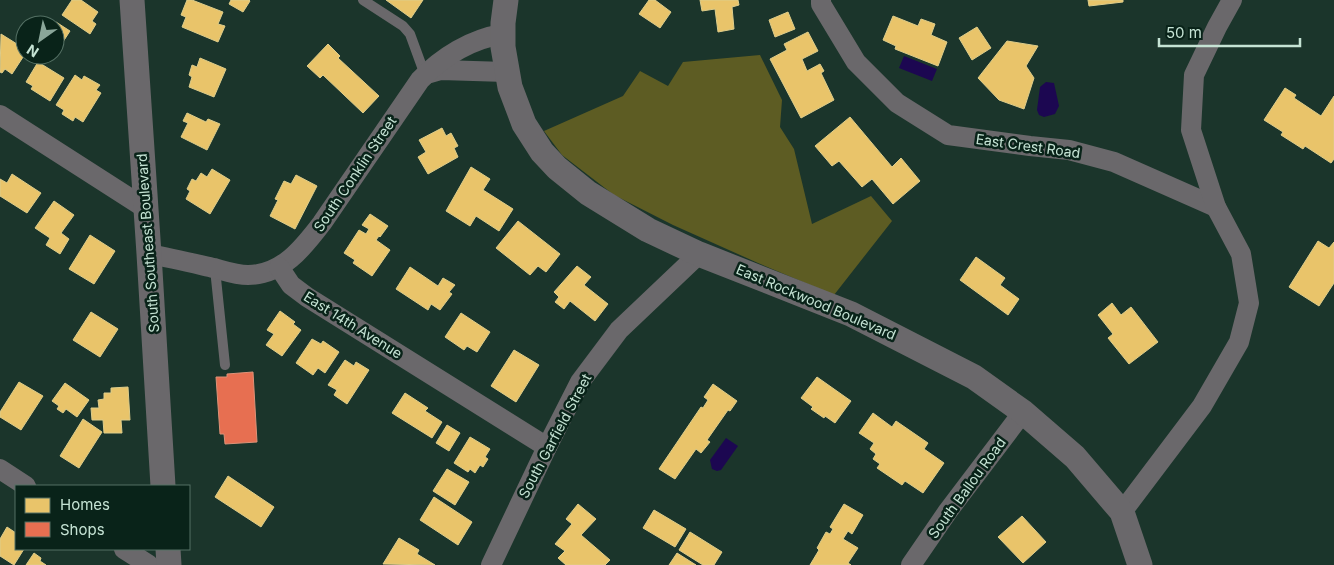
<svg xmlns="http://www.w3.org/2000/svg" width="1334" height="565" viewBox="0 0 1334 565" font-family="Inter,sans-serif">
  <rect width="100%" height="100%" fill="#1b352b"/>
  <path fill="#5d5c23" d="M760,55L782,100L780,127L794,149L812,224L871,196L892,221L834,295L758,263L673,225L614,195L562,155L544,131L623,96L640,71L668,86L683,62Z"/>
  <g fill="#1c0751">
    <path d="M904,56L937,69L932,81L899,68Z"/>
    <path d="M1046,82L1054,83L1059,106L1055,114L1044,117L1039,115L1037,110L1040,87Z"/>
    <path d="M726,438L738,446L721,470L717,471L712,469L710,460Z"/>
  </g>
  <g fill="#e9c46a" stroke="#decd8a">
    <path d="M72,0H81L98,12L92,21L96,24L90,34L62,15Z"/>
    <path d="M187,0H192L223,12L218,24L225,26L218,42L182,27L186,17L181,15Z"/>
    <path d="M231,0H249L250,1L243,12L229,4Z"/>
    <path d="M386,0H423L411,18Z"/>
    <path d="M649,0H655L671,12L660,28L639,14Z"/>
    <path d="M700,0H738L739,5L732,7L734,29L718,32L715,9L702,11Z"/>
    <path d="M1088,0H1123V2L1089,6Z"/>
    <path d="M788,12L795,29L775,37L769,20Z"/>
    <path d="M893,16L918,26L921,19L935,24L931,35L947,42L938,66L895,49L896,46L883,40Z"/>
    <path d="M43,18L51,25H36Z"/>
    <path d="M56,22L70,31L59,48L55,45L54,25Z"/>
    <path d="M977,27L991,48L972,60L959,38Z"/>
    <path d="M808,32L818,51L802,59L807,71L820,64L824,71L821,73L834,100L801,118L770,59L787,50L784,44Z"/>
    <path d="M1,34L25,49V54L12,74L5,69L2,73L0,72Z"/>
    <path d="M1007,41L1038,46L1026,66L1034,78L1024,109L999,100L978,78Z"/>
    <path d="M328,44L340,56L338,58L379,96L363,113L323,75L320,78L307,66Z"/>
    <path d="M200,58L226,69L214,97L189,87L192,77L189,75L192,65L197,67Z"/>
    <path d="M38,62L64,78L50,101L31,89L33,86L26,82Z"/>
    <path d="M75,75L82,80L84,76L100,85L96,90L101,93L83,122L75,117L73,121L62,114L64,110L56,105Z"/>
    <path d="M1285,88L1296,95L1294,98L1321,116L1334,96V159L1331,163L1305,146L1303,149L1281,135L1283,132L1264,120Z"/>
    <path d="M187,113L206,122L208,119L220,124L207,150L181,137L188,123L183,121Z"/>
    <path d="M850,117L892,167L901,158L920,181L893,204L872,179L862,187L839,161L832,166L815,146Z"/>
    <path d="M442,128L446,136L451,133L458,146L454,148L458,157L428,174L418,157L426,152L419,140Z"/>
    <path d="M471,167L490,179L483,190L513,209L499,231L476,216L470,226L446,211Z"/>
    <path d="M212,169L230,180L210,214L186,199L190,191L187,189L192,179L196,181L201,173L207,177Z"/>
    <path d="M12,174L41,193L27,213L0,196V179L7,183Z"/>
    <path d="M296,175L317,186L295,229L270,216L278,200L275,199L284,181L291,184Z"/>
    <path d="M54,201L74,215L61,233L69,239L60,254L46,245L50,238L35,228Z"/>
    <path d="M370,214L388,226L380,237L379,236L376,240L390,250L372,276L353,263L355,260L344,253L359,230L366,234L369,229L362,225Z"/>
    <path d="M518,221L560,254L546,272L538,266L530,275L496,248Z"/>
    <path d="M90,235L115,251L94,284L69,269Z"/>
    <path d="M1318,241L1329,248L1334,242V283L1319,306L1289,287Z"/>
    <path d="M976,257L1005,278L1000,285L1019,299L1008,315L960,280Z"/>
    <path d="M577,266L591,277L584,285L608,304L595,321L570,301L564,309L555,302L559,297L554,292Z"/>
    <path d="M410,267L438,286L443,278L455,285L449,292L452,294L440,310L431,304L428,310L396,289Z"/>
    <path d="M1112,303L1121,315L1131,307L1158,342L1129,364L1108,338L1113,334L1098,315Z"/>
    <path d="M280,311L295,322L293,324L301,330L282,356L266,345L274,334L267,330Z"/>
    <path d="M91,312L118,329L100,357L73,340Z"/>
    <path d="M461,313L490,332L477,352L467,346L464,350L445,337Z"/>
    <path d="M312,339L321,344L323,341L339,352L325,373L318,368L313,375L296,363Z"/>
    <path d="M514,350L539,365L516,402L491,386Z"/>
    <path d="M345,360L354,366L356,362L369,370L347,404L334,395L337,390L328,385Z"/>
    <path d="M817,377L851,401L835,423L825,416L824,418L811,409L813,407L801,398Z"/>
    <path d="M19,382L43,396L21,430L0,417V412Z"/>
    <path d="M65,383L89,400L77,417L66,409L63,413L57,409L59,406L52,401Z"/>
    <path d="M713,384L737,401L730,411L728,410L707,440L710,442L701,453L696,449L675,479L659,469L701,407L703,408L708,400L704,397Z"/>
    <path d="M128,387L130,420H121L122,433H104L103,420H92L91,408H99L98,400L104,399V393H111V388Z"/>
    <path d="M405,393L428,408L425,411L442,422L432,438L392,413Z"/>
    <path d="M873,413L892,427L896,421L928,443L924,449L944,463L923,493L905,481L902,485L877,468L880,464L873,459L876,454L870,449L874,443L859,433Z"/>
    <path d="M83,419L102,432L79,468L60,456Z"/>
    <path d="M447,425L460,433L449,451L436,443Z"/>
    <path d="M470,437L490,449L485,457L488,459L483,467L480,465L475,473L470,469L468,472L454,463Z"/>
    <path d="M447,469L469,482L455,505L433,491Z"/>
    <path d="M228,476L274,507L261,527L215,497Z"/>
    <path d="M434,497L472,522L458,545L420,520Z"/>
    <path d="M578,504L596,519L581,535L610,560L605,565H566L558,558L565,551L555,544L572,524L566,519Z"/>
    <path d="M844,504L863,515L852,534L848,531L843,539L858,548L848,563L851,565H810L819,550L817,548L826,532L830,534L833,529L830,527Z"/>
    <path d="M654,510L686,529L675,547L643,528Z"/>
    <path d="M1022,516L1046,542L1023,563L998,537Z"/>
    <path d="M7,527L16,533V549H24L14,565L0,556V539Z"/>
    <path d="M690,532L722,552L714,565H703L679,550Z"/>
    <path d="M399,538L419,550L417,554L435,565L383,564Z"/>
    <path d="M34,553L41,558L40,561L46,565H26Z"/>
    <path d="M677,553L696,565H669Z"/>
  </g>
  <path fill="#e76f51" stroke="#dd9278" d="M253,372L257,442L225,444L224,434H220L216,377H227V374Z"/>
  <g fill="none" stroke-linecap="round" stroke-linejoin="round">
    <g stroke="#6a686b" stroke-width="10">
      <path d="M363,0L403,26L410,34L425,75"/>
      <path d="M215,269L225,365"/>
    </g>
    <g stroke="#6a686b" stroke-width="20">
      <path d="M821,0V4L856,62L897,103L948,135L1030,146L1069,150L1114,162L1216,207"/>
      <path d="M427,74L441,70L506,72"/>
      <path d="M0,115L145,208"/>
      <path d="M149,254C171,258 192,263 214,268C225,271 237,275 248,275C282,275 303,248 322,223L420,80C442,57 471,39 503,34"/>
      <path d="M279,267L291,285L307,297L547,447"/>
      <path d="M0,469L26,486"/>
      <path d="M1122,512L1202,406L1239,342L1249,303L1241,254L1216,207L1191,130L1194,75L1217,27L1232,0"/>
      <path d="M124,549L149,565"/>
      <path d="M491,565L547,447L580,382L619,330L699,254"/>
      <path d="M911,565L948,511L1023,412"/>
    </g>
    <g stroke="#6a686b" stroke-width="25">
      <path d="M132,0L149,254L163,486"/>
      <path d="M506,0L503,23V47L510,87L524,124L542,152L557,168L588,193L648,230L699,254L851,314L974,377L1023,412L1075,457L1122,512L1140,565"/>
      <path d="M168,549L169,565"/>
    </g>
  </g>
  <g text-anchor="middle" stroke-width="5" stroke-linejoin="round" paint-order="stroke">
    <g font-size="14" fill="#c5e3d4" stroke="#092319">
      <text transform="translate(1028 146) rotate(8)" y="5">East Crest Road</text>
      <text transform="translate(355 174) rotate(-56)" y="5">South Conklin Street</text>
      <text transform="translate(148 243) rotate(-94)" y="5">South Southeast Boulevard</text>
      <text transform="translate(816 302) rotate(23)" y="5">East Rockwood Boulevard</text>
      <text transform="translate(353 325) rotate(32)" y="5">East 14th Avenue</text>
      <text transform="translate(555 436) rotate(-62)" y="5">South Garfield Street</text>
      <text transform="translate(967 488) rotate(-54)" y="5">South Ballou Road</text>
    </g>
  </g>
  <rect x="15" y="485" width="175" height="65" fill="#092319" stroke="#547064"/>
  <rect x="25" y="498" width="25" height="15" fill="#e9c46a" stroke="#547064"/>
  <text x="60" y="510" font-size="15" fill="#c5e3d4">Homes</text>
  <rect x="25" y="522" width="25" height="15" fill="#e76f51" stroke="#547064"/>
  <text x="60" y="535" font-size="15" fill="#c5e3d4">Shops</text>
  <g transform="translate(40 40) rotate(213)"><circle r="24" fill="#092319" stroke="#547064"/>
  <path d="M0-4L9 19L0 12L-9 19Z" fill="#8aa699"/>
  <text y="-8" font-size="14" font-weight="bold" text-anchor="middle" fill="#c5e3d4">N</text>
  </g>
  <path d="M1159 38v8h141v-8" fill="none" stroke="#c5e3d4" stroke-width="2.5"/>
  <text x="1166" y="38" font-size="15" fill="#c5e3d4" stroke="#092319" stroke-width="4" paint-order="stroke">50 m</text>
</svg>
